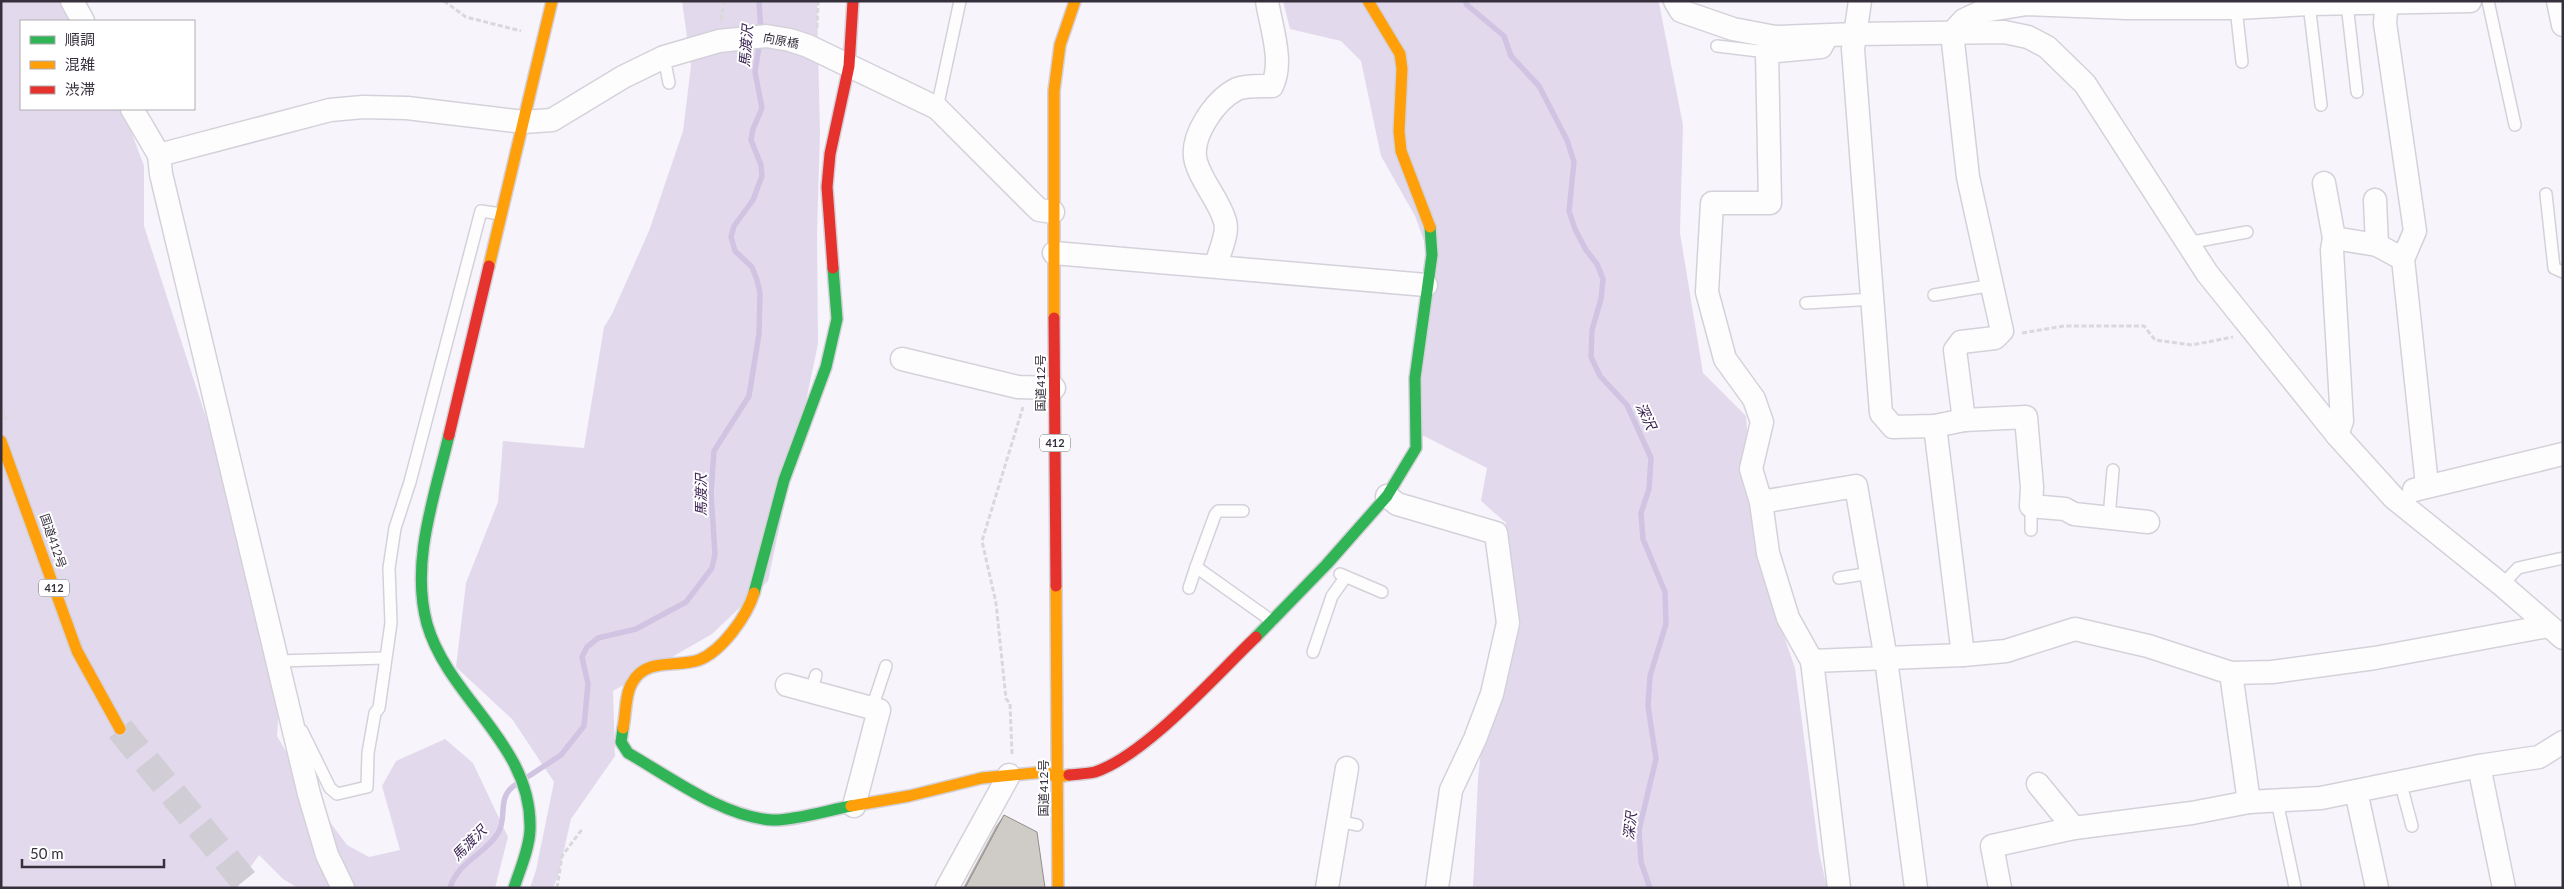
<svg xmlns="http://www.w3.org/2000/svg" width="2564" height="889" viewBox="0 0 2564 889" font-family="Lato,'Noto Sans JP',sans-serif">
  <rect width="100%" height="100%" fill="#f7f4fb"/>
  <g fill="#e2daec">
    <path d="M1,1H63L76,21H21V109H123L144,166V226L269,612L282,662L277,736L321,810L347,845L369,857L400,850L382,786L396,761L445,739L473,763L508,837L495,888H298L283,879L259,855L239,884V888H1Z"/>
    <path d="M682,1H817L820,133L817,233L818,344L768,581L712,634L613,691L615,756L571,819L558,876L553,888H530L536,870L554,782L512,719L456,667L466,583L498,502L503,441L584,448L604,327L612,314L649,231L683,131L691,66Z"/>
    <path d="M1283,1H1655L1659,3L1683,125L1680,233L1703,373L1746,416L1758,560L1795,668L1819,852L1827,888H1473L1478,778L1506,523L1481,501L1487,468L1414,431L1433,266L1415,216L1381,156L1361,61L1341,41L1290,29Z"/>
  </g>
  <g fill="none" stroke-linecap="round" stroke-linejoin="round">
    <g stroke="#d1c4e2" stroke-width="5.5">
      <path d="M759,1L761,32"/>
      <path d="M1465,1L1467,5L1504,36L1511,56L1539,86L1567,140L1574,162L1569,211L1575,229L1586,250L1597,264L1603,279L1601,299L1592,330L1591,357L1600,376L1627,405L1651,458L1649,489L1641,513L1643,539L1665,592L1666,624L1650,676L1648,706L1656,759L1639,830L1641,862L1650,888"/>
      <path d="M529,776L561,755L584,726L588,684L582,657L587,647L598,638L636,629L686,602L712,568L715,554L711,493L714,451L749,396L759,334L760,293L757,280L752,267L735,251L731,237L734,226L753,200L762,176L761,165L751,140L753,129L762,108L755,72L760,41"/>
      <path d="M450,888C458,861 485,855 498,833C508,817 496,798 515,785"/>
    </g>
    <path stroke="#d0cdd5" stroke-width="28" stroke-dasharray="28 14" stroke-linecap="butt" d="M120,729L250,888"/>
    <defs>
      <g id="lane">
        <path d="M2488,1L2515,125"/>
        <path d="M2309,4L2321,105"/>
        <path d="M2347,4L2357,92"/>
        <path d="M2236,8L2242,62"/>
        <path d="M1717,46L1767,52"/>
        <path d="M664,57L669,83"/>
        <path d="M937,108L960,1"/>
        <path d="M2546,194L2554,268L2563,272"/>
        <path d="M2187,243L2247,232"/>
        <path d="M1934,295L1993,285"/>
        <path d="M1806,303L1874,299"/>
        <path d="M1243,511H1218L1215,515L1196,567L1272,621"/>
        <path d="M2109,518L2113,470"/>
        <path d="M2031,530V506"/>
        <path d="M1340,574L1382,592"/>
        <path d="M1839,578L1871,573"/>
        <path d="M2502,585L2518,568L2563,558"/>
        <path d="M1189,588L1196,567"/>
        <path d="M1313,652L1332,596L1345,578"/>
        <path d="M277,661L385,658"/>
        <path d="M811,691L816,675"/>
        <path d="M872,708L886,666"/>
        <path d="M302,731L330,788L337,794L367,787L368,753L375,713L379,708L391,623L389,568L395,528L410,482L481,211L501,214"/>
        <path d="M2400,781L2412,826"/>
        <path d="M2277,801L2295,887"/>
        <path d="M1339,821L1357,825"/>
      </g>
      <g id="street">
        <path d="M72,1L83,21"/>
        <path d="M1675,1L1681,11L1733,29L1775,37L1856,34L2004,32L2028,37L2047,47L2085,84L2207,273L2337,435L2394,498L2502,585L2563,638"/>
        <path d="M1860,1L1853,49L1881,413L1893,427L1935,426L1964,420L2026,417L2032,487L2031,506L2065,509L2074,514L2148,522"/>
        <path d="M2387,1L2385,23L2415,231L2403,259L2427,485"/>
        <path d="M2558,1L2563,25"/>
        <path d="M1827,36L1821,47L1767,52L1770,203H1712L1707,292L1725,359L1754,399L1762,422L1751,469L1761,502L1768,553L1788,618L1812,661L1963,655L2006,651L2075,629L2148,646L2231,673L2272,672L2375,658L2548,626"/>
        <path d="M132,109L159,155L161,174L309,794L327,855L343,888"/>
        <path d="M159,155L330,110L363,107L407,108L523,122L552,120L623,77L664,57L719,41L766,36L790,40L808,46L937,108L1039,210L1053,212"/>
        <path d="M2324,183L2334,238L2332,250L2342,421L2337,435"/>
        <path d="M2375,200L2377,245"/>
        <path d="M2334,238L2377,245L2403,259"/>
        <path d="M1054,253L1426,285"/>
        <path d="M1216,265C1219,253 1229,233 1225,221C1219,200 1202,183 1196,162C1189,137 1215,100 1237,89C1246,85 1262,86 1272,86C1284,62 1271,27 1267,1"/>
        <path d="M902,359L1018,387L1054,388"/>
        <path d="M1964,420L1955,350L1961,342L1995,338L2002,331L1968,177L1952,33L1964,20L1983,11L2027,4L2127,8H2236L2309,4L2470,1"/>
        <path d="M1935,426L1963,655"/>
        <path d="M2414,490L2563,454"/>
        <path d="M1387,496L1397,504L1496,533L1508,623L1492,694L1475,739L1451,790L1437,888"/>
        <path d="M1761,502L1856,486L1886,659L1916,888"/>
        <path d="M1812,661L1839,888"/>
        <path d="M2231,673L2249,802"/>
        <path d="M787,685L879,710L854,806"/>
        <path d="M2479,766L2504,888"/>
        <path d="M2038,784L2074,828"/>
        <path d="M2356,791L2377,888"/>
        <path d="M947,888L1009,775"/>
        <path d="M1327,888L1347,768"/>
        <path d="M2000,888L1992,846L2074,828L2192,813L2249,802L2321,798L2479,766L2539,757L2563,742"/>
      </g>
      <g id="fast">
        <path d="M449,435C435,495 410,562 427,624C449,700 533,744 530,830C529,850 520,869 514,888"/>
        <path d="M754,593L784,480L826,367L837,319L833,268"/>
        <path d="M1256,637L1327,564L1387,496L1416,448L1415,378L1432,255L1430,227"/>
        <path d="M623,728L621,742L628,753C670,777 723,817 772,820C793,821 829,810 851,806"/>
      </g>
      <g id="slow">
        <path d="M1368,1L1400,54L1402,69L1399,131L1401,151L1430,227"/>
        <path d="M489,266L552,1"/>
        <path d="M1054,318V91L1060,45L1075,1"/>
        <path d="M1,441L77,651L120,729"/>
        <path d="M1056,586L1058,888"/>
        <path d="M623,728C626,715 625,694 632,683C646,657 676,668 699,660C722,651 747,616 754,593"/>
        <path d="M851,806L909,796L982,778L1044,772L1057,777L1069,775"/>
      </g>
      <g id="jam">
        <path d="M833,268L827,187L830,154L849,66L853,1"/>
        <path d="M1054,318L1056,586"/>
        <path d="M449,435L489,266"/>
        <path d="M1069,775C1077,774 1087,774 1095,772C1146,755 1216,675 1256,637"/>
      </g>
    </defs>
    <use href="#lane" stroke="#d5d1da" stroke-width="14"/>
    <use href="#street" stroke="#d5d1da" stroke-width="25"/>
    <use href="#fast" stroke="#d5d1da" stroke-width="14"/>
    <use href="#slow" stroke="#d5d1da" stroke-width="14"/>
    <use href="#jam" stroke="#d5d1da" stroke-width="14"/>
    <g stroke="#d9d9db" stroke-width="3" stroke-dasharray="5 2.5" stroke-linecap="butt">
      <path d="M444,1L466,17L521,31"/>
      <path d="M721,20L724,1"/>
      <path d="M817,28L818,1"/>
      <path d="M2022,333L2064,326H2144L2155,340L2192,345L2233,337"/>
      <path d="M1,410L7,420"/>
      <path d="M1012,754L1010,703L1006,699L996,603L982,541L1023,407"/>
      <path d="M557,888L562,856L583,828"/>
    </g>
    <use href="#lane" stroke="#fefdfe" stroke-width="11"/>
    <use href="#street" stroke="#fefdfe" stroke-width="22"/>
    <use href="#fast" stroke="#30b455" stroke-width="11"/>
    <use href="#slow" stroke="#ff9f0a" stroke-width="11"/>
    <use href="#jam" stroke="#e5322d" stroke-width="11"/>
  </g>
  <path fill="#b2afab" d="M1004,815L1045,888H963L996,826Z"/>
  <path fill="#cfccc7" stroke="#918f8b" d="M1004,815L1037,832L1045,888H965Z"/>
  <g text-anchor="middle" stroke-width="4" stroke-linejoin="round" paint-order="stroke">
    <g fill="#fff" stroke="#726e77" stroke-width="1">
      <rect x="1040" y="434.5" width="30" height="17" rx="4"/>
      <rect x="39" y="579.5" width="30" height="17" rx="4"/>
    </g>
    <g font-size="11" font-weight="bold" fill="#36303d">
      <text x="1055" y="447">412</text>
      <text x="54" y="592">412</text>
    </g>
    <g font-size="12" fill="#36303d" stroke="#fff">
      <text transform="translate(781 41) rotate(11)" y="4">向原橋</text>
      <text transform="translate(1041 383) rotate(-90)" y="4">国道412号</text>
      <text transform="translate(53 541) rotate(71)" y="4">国道412号</text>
      <text transform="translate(1044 788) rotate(-90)" y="4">国道412号</text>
    </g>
    <g font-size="14" font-style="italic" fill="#371e50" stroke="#fff">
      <text transform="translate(746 46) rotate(-85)" y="5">馬渡沢</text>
      <text transform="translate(1646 416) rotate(65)" y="5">深沢</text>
      <text transform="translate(701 495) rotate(-90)" y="5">馬渡沢</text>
      <text transform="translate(1630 826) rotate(-84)" y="5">深沢</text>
      <text transform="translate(469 843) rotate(-45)" y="5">馬渡沢</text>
    </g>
  </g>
  <rect width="2564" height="889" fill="none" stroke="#36303d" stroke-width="5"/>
  <rect x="20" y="20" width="175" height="90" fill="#ffffff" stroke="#afacb1"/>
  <rect x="30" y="36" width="25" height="8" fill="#30b455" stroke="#afacb1"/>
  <text x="65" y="45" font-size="15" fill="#36303d">順調</text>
  <rect x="30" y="61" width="25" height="8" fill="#ff9f0a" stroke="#afacb1"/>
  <text x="65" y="70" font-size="15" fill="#36303d">混雑</text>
  <rect x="30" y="86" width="25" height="8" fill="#e5322d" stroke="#afacb1"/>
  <text x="65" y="95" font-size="15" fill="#36303d">渋滞</text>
  <path d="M22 859v8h142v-8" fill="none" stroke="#36303d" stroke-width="2.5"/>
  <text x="30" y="859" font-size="15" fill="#36303d" stroke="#ffffff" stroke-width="4" paint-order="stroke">50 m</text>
</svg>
